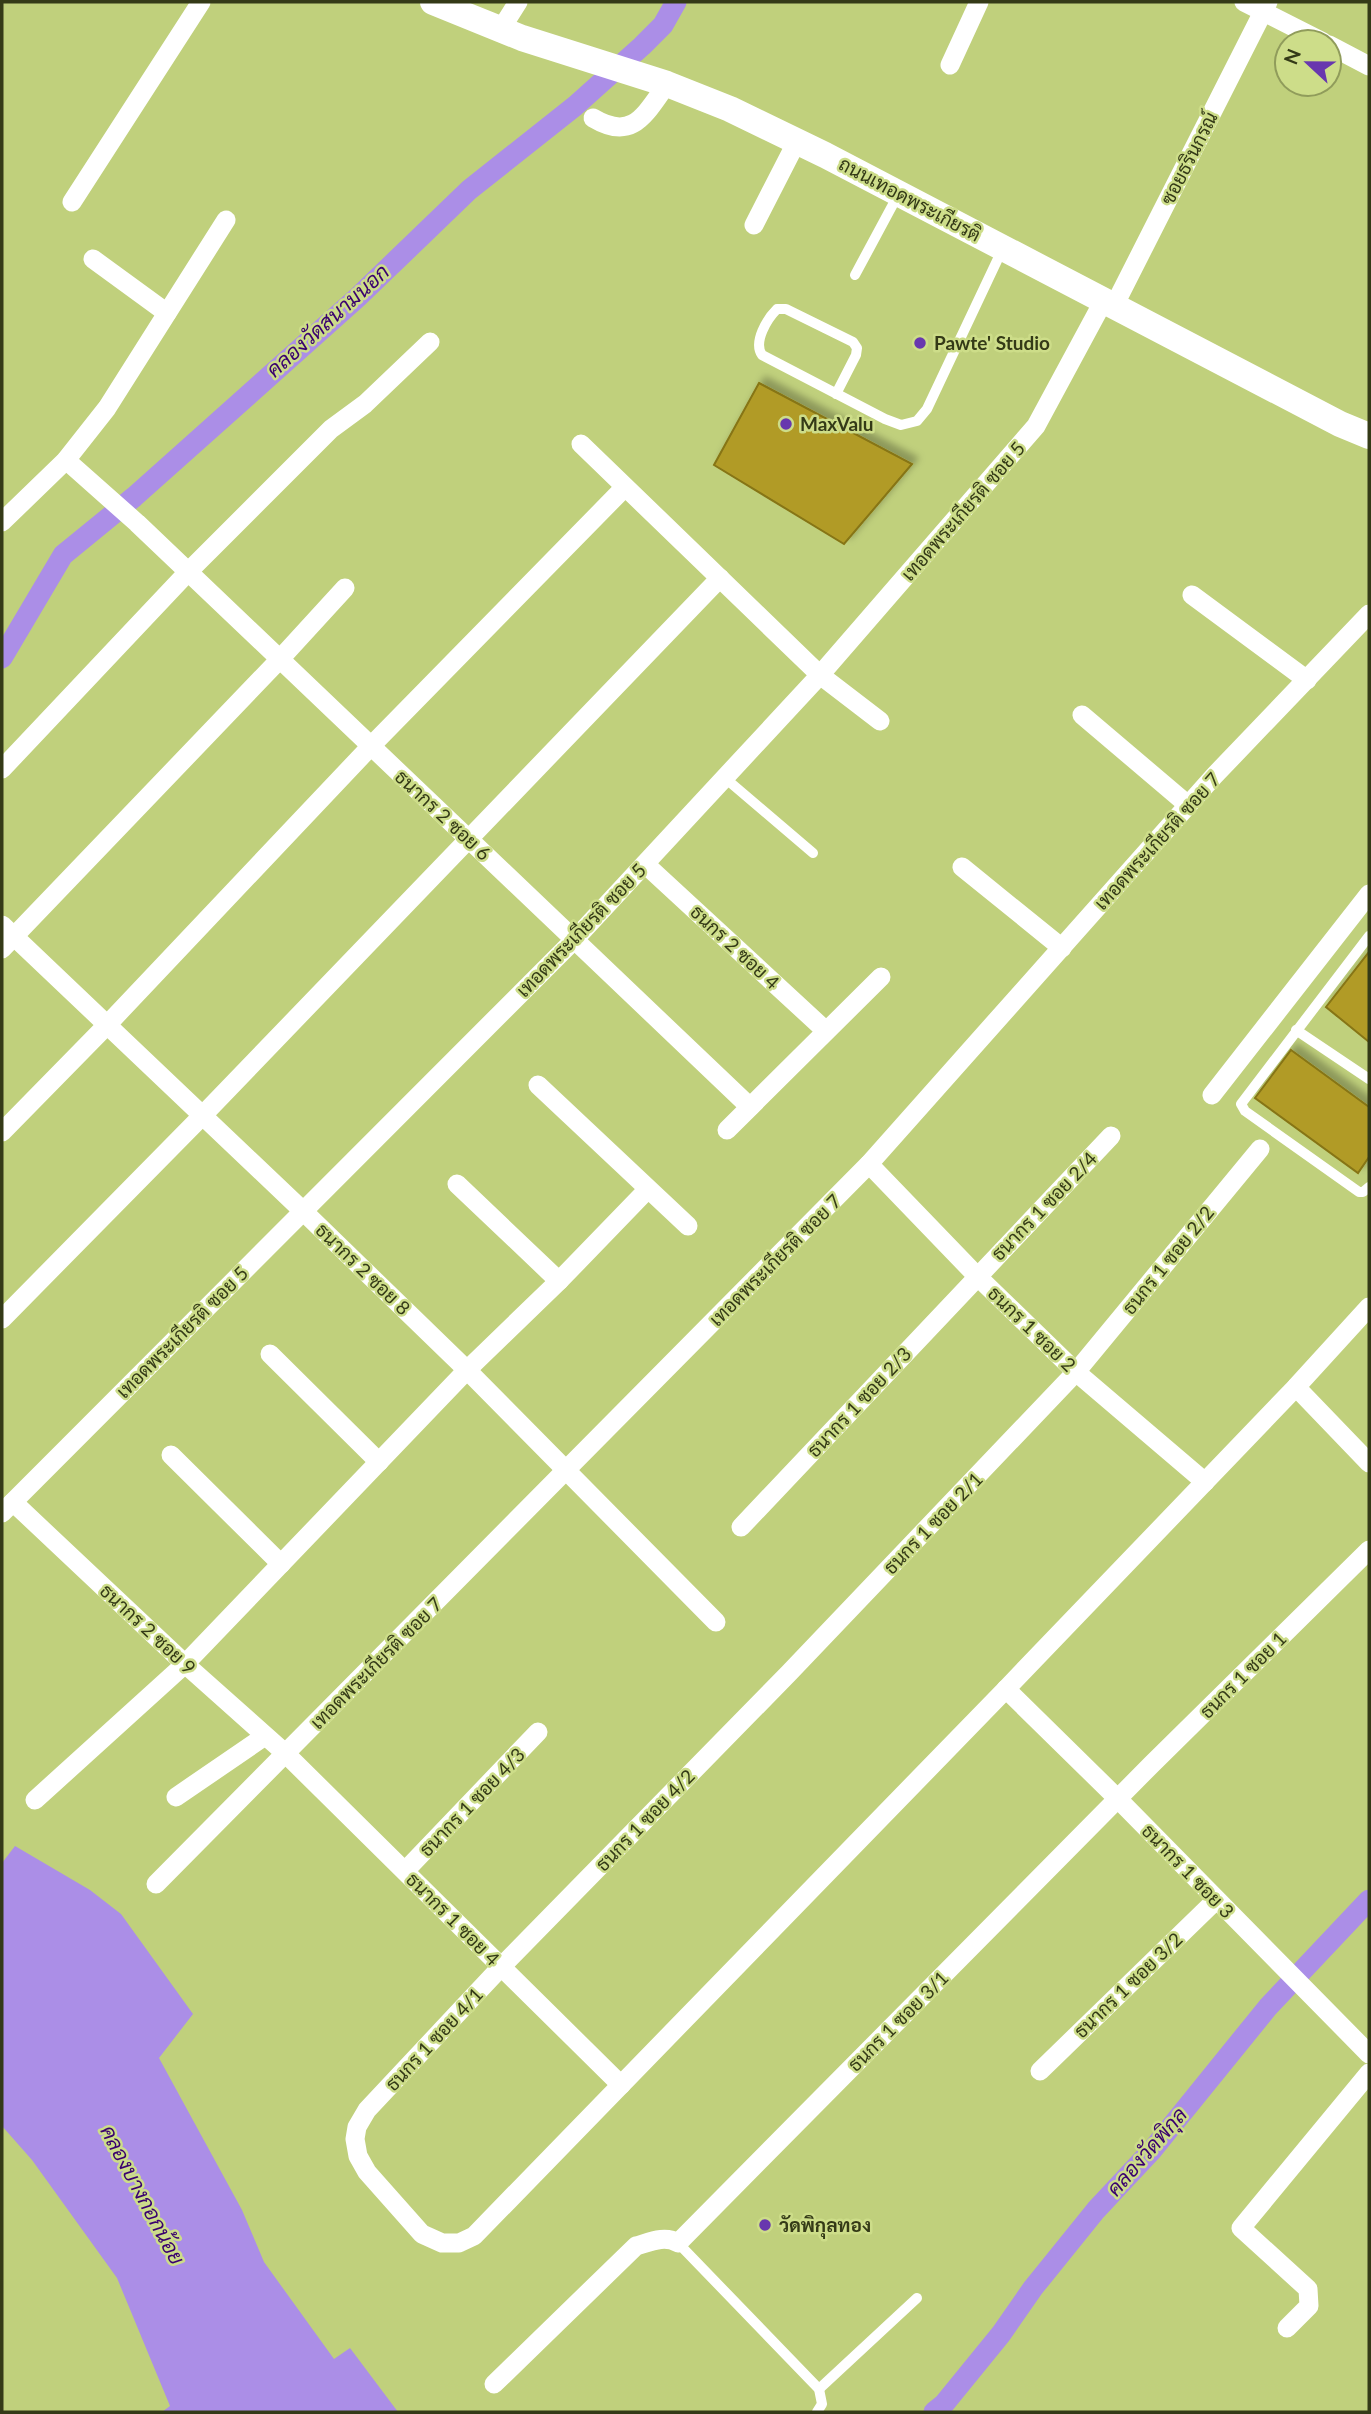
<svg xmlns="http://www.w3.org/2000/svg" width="1371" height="2414" viewBox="0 0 1371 2414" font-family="Lato,Sarabun,sans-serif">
  <defs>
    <filter id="shadow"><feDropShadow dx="6" dy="-6" stdDeviation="3.5" flood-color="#0004"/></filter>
  </defs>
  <rect width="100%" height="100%" fill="#c0d07c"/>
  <path fill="#ab8ee7" d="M15,1846L90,1890L121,1914L193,2014L159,2058L242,2210L264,2262L334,2359L350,2348L398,2412H162L170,2406L117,2278L32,2160L2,2126V1863Z"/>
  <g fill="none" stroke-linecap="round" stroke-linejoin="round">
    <g stroke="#ab8ee7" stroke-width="21">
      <path d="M2,658L63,555L134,497L358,297L469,190L575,106L642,46L663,25L676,2"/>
      <path d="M934,2412L944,2404L1001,2334L1033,2288L1096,2210L1153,2149L1268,2007L1369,1900"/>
    </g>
  </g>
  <g fill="#b19b28" stroke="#867413" stroke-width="2" filter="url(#shadow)">
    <path d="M759,383L912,464L844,544L714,465Z"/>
    <path d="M1369,952V1042L1326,1007Z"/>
    <path d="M1291,1050L1369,1107V1157L1358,1173L1255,1098Z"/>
  </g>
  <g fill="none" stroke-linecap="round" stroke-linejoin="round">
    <g stroke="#fff" stroke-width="10">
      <path d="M855,275L898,195"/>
      <path d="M836,394L856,355L857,348L853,342L786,309H777C767,319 753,342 762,355L885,419L901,425L917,421L927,409L1003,248"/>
      <path d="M725,778L813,853"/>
      <path d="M1369,936L1241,1104L1245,1111L1359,1192H1363L1369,1187"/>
      <path d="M1296,1030L1369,1079"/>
      <path d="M678,2243L819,2389L822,2404L817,2412"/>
      <path d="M819,2389L917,2298"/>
    </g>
    <g stroke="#fff" stroke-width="19">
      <path d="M1244,2L1323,42"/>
      <path d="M501,29L518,2"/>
      <path d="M1329,45L1369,66"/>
      <path d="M950,65L979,2"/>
      <path d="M593,118C633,142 645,114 667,84"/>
      <path d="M72,202L201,2"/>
      <path d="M754,225L797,141"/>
      <path d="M93,259L167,313"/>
      <path d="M1114,306L1268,2"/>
      <path d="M581,444L820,675L880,721"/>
      <path d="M66,460L137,523L750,1107"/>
      <path d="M2,522L66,460L107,408L226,220"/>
      <path d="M1192,595L1307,680"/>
      <path d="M1082,715L1188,805"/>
      <path d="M2,769L188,572L331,429L365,404L430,342"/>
      <path d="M645,864L826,1031"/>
      <path d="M962,867L1062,948"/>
      <path d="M2,925L303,1211L467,1370L716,1622"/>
      <path d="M2,949L280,659L345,588"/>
      <path d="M538,1085L688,1226"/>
      <path d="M1212,1095L1369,894"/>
      <path d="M727,1130L881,977"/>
      <path d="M2,1132L107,1025L371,746L625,487"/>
      <path d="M1260,1149L1076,1372L789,1673L501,1967L367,2110L357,2127L355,2139L358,2156L367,2172L422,2234L442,2243H459L474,2236L1006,1689L1296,1387L1369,1307"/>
      <path d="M869,1164L977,1276L1076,1372L1205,1482"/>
      <path d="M457,1184L559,1281"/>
      <path d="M2,1319L203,1115L720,578"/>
      <path d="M270,1354L379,1462"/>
      <path d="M1296,1387L1369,1463"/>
      <path d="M171,1455L281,1564"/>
      <path d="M13,1502L185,1664L285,1753L621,2085"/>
      <path d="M2,1513L575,939L820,675L1036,426L1104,300"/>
      <path d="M741,1527L1111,1136"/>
      <path d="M1006,1689L1118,1799L1369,2054"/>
      <path d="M176,1797L265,1736"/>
      <path d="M35,1800L185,1664L467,1370L559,1281L648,1189"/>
      <path d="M405,1871L538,1732"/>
      <path d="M156,1884L869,1164L1214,776L1369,614"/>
      <path d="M1040,2071L1216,1900"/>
      <path d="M1287,2328L1309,2306L1308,2289L1241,2228L1369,2073"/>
      <path d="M494,2384L636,2246C650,2242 665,2235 678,2243L1151,1765L1369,1550"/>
    </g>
    <path stroke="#fff" stroke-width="26" d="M433,2L522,38L667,84L730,109L825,155L1340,424L1369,436"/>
  </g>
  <g fill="#6837ae" stroke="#cddd89" stroke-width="2.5">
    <circle cx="920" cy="343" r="7"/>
    <circle cx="786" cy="424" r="7"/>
    <circle cx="765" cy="2225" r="7"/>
  </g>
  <g text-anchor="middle" stroke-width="5" stroke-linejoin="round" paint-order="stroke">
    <g font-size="19" fill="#343a17" stroke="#cddd89">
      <text transform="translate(1189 158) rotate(-63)" y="7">ซอยธรินกรณ์</text>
      <text transform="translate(910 199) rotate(28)" y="7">ถนนเทอดพระเกียรติ</text>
      <text transform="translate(963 511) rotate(-49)" y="7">เทอดพระเกียรติ ซอย 5</text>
      <text transform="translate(443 815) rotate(43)" y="7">ธนากร 2 ซอย 6</text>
      <text transform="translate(1157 841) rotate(-48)" y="7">เทอดพระเกียรติ ซอย 7</text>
      <text transform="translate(581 930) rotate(-46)" y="7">เทอดพระเกียรติ ซอย 5</text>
      <text transform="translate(735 947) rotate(43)" y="7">ธนกร 2 ซอย 4</text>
      <text transform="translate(1044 1206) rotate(-46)" y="7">ธนากร 1 ซอย 2/4</text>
      <text transform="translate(775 1260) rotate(-45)" y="7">เทอดพระเกียรติ ซอย 7</text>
      <text transform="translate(1168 1260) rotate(-51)" y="7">ธนกร 1 ซอย 2/2</text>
      <text transform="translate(363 1269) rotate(44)" y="7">ธนากร 2 ซอย 8</text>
      <text transform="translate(1032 1329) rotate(44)" y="7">ธนกร 1 ซอย 2</text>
      <text transform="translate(182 1332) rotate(-45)" y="7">เทอดพระเกียรติ ซอย 5</text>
      <text transform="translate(859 1402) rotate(-47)" y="7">ธนากร 1 ซอย 2/3</text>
      <text transform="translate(933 1523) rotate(-46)" y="7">ธนกร 1 ซอย 2/1</text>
      <text transform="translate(148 1629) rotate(43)" y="7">ธนากร 2 ซอย 9</text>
      <text transform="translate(376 1663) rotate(-45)" y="7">เทอดพระเกียรติ ซอย 7</text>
      <text transform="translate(1243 1675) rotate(-45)" y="7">ธนกร 1 ซอย 1</text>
      <text transform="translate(472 1802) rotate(-46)" y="7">ธนากร 1 ซอย 4/3</text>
      <text transform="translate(645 1820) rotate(-46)" y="7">ธนกร 1 ซอย 4/2</text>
      <text transform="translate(1188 1871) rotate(46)" y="7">ธนากร 1 ซอย 3</text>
      <text transform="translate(453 1919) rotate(45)" y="7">ธนากร 1 ซอย 4</text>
      <text transform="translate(1128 1985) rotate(-44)" y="7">ธนากร 1 ซอย 3/2</text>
      <text transform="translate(898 2021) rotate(-45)" y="7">ธนกร 1 ซอย 3/1</text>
      <text transform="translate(434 2039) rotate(-47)" y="7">ธนกร 1 ซอย 4/1</text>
    </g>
    <g font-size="19" font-weight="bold" fill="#343a17" stroke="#cddd89" text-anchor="start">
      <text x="934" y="350">Pawte' Studio</text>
      <text x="800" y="431">MaxValu</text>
      <text x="779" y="2232">วัดพิกุลทอง</text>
    </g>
    <g font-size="21" font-style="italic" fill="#39006f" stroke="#cddd89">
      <text transform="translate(328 321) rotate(-42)" y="7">คลองวัดสนามนอก</text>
      <text transform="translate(1147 2152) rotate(-49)" y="7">คลองวัดพิกุล</text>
      <text transform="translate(142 2195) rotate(62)" y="7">คลองบางกอกน้อย</text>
    </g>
  </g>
  <rect width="1371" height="2414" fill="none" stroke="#343a17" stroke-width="7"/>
  <g transform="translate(1308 63) rotate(292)"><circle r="33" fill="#cddd89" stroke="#909c5b" stroke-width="2"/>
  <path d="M0-5L12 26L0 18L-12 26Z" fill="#6837ae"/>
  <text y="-10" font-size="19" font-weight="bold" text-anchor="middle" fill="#343a17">N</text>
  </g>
</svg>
